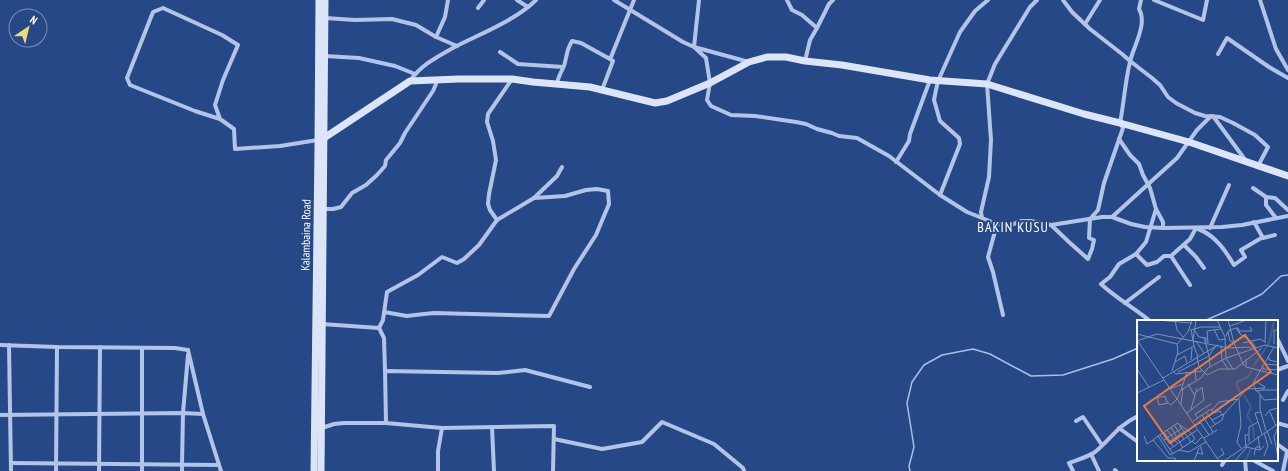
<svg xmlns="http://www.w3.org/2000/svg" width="1288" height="471" viewBox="0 0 1288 471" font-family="'PT Sans Narrow',sans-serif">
  <rect width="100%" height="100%" fill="#274886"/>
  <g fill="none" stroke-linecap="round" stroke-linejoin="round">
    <g stroke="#a7bfe8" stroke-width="1.5">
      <path d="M1204,321L1236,307L1262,294L1281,276L1288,275"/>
      <path d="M910,471L909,466L914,447L907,403L912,382L924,365L942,355L973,349L990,354L1031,376L1063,375L1113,359L1138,348"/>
    </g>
    <g stroke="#b2c5e8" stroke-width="4">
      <path d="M517,0L528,7"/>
      <path d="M614,0L683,42L694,47L749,62"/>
      <path d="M699,0L694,47L706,58L710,83L707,100L711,106L731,115L755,116L796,122L806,124L817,129L832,133L839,136L857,138L889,156L940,195L967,212L997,224L1011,225L1022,221H1031L1051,225L1102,217H1112L1131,224L1145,227L1163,228L1222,227L1242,225L1288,216"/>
      <path d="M787,0L792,10L802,15L817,28"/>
      <path d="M1063,0L1072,12L1090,29L1122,54L1130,61L1152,78L1160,85L1168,97L1176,103L1195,113L1205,116L1220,117L1233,123L1255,135L1268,147L1258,166"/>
      <path d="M1154,0L1203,20L1207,0"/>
      <path d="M1260,0L1276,49L1288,70"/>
      <path d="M478,8L484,0"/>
      <path d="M325,18L355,20L392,19L416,25L436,37L457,46"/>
      <path d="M1085,24L1100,0"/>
      <path d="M436,37L445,17L448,0"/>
      <path d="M500,52L518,64L563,67"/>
      <path d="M1218,54L1227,38L1269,67L1288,78"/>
      <path d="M325,56L359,58L395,66L415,74"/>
      <path d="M805,61L810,40L817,28L829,4L833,0"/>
      <path d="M410,81C420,66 435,58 451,49C477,35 515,21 536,0"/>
      <path d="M557,84C558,77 561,72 564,66C567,56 566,51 572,41L581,43L610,59"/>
      <path d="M602,90L613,61L610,59L611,57L634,0"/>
      <path d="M1213,116L1246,161"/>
      <path d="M220,119L195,111L130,85L127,78L153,12L163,8L222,35L238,45L223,80L215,105L220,119L234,129L235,149L280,146L318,140"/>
      <path d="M1119,139L1130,155L1139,164L1143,175L1150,188L1156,209L1163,222V228"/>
      <path d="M896,162L909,141L910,134L930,80"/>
      <path d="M1253,188L1266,197V205L1276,218"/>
      <path d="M940,195L960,144L959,138L940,121L934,100L936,90L938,81L960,32L975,11L988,0"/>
      <path d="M1266,197L1275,198L1288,210"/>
      <path d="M323,209H333L341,207L352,193L366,185L377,175L385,166L386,160L400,143L405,133L433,91L436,84L435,80"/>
      <path d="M1112,217L1177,158L1197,130L1211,116"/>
      <path d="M982,218L981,212L989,177L991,140L987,84L995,64L1014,33L1030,7L1037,0"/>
      <path d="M497,220L490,210L488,204L489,194L496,160L493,141L487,122L488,114L512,79"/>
      <path d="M1254,222L1263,238L1275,235"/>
      <path d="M997,224L988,257L993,272L1003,315"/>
      <path d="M1051,225L1069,242L1088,259L1092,249L1094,240L1089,238L1090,219L1098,210L1104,183L1123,128L1120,123C1124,103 1125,82 1130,62C1133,47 1148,24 1139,9L1141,0"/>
      <path d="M1210,228L1229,185"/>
      <path d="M1198,229C1215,235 1225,250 1234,265L1245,257L1241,250L1263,237"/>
      <path d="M1184,245L1196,257L1204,268"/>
      <path d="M1136,254L1147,265L1157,262L1164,256H1171"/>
      <path d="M1190,285L1171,256L1190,239L1196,228"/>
      <path d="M1125,303L1159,277"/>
      <path d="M384,312L407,316L415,315L434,313L549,316L574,269L596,235L609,204L608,191L597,189L586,190L565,196L534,198"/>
      <path d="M1150,321C1134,308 1116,298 1101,284L1110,277L1119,264L1136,254L1146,242L1156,209"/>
      <path d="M322,324L379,328L383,320L387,292L418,275L442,257L457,263L464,259L479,245L497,220L534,198L557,176L562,167"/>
      <path d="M379,328L384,338L385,371"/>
      <path d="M1277,338L1288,361"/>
      <path d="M0,345L57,347L175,348L188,350"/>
      <path d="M9,345L11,471"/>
      <path d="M188,350L203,414L221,471"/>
      <path d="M1277,370L1288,366"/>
      <path d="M1283,400L1288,391"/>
      <path d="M0,415L183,413L203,414"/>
      <path d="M1076,421L1083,417L1102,445"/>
      <path d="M386,423L385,371L498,373L525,370L590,387"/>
      <path d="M1277,423L1288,426"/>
      <path d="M322,426L325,427L334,424L344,423H386L442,428L554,426L553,471"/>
      <path d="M492,427L494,471"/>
      <path d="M1119,428L1138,442"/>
      <path d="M554,439L602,449L642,442L662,422L714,444L743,468L744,471"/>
      <path d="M1277,444L1288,452"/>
      <path d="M1091,454L1099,471"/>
      <path d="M1245,460L1246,471"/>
      <path d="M1253,460L1273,471"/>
      <path d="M11,463L219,465"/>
      <path d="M1222,465L1225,460"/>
      <path d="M1115,470L1116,471"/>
      <path d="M56,471L57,347"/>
      <path d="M99,471L100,347"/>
      <path d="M142,471V348"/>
      <path d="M182,471V464L183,413L188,355"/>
      <path d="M438,471V451L442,428"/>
      <path d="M1073,471L1069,463C1077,460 1088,457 1095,452C1111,439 1117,426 1138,416"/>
      <path d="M1283,471L1287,452"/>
    </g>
    <g stroke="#dce5f7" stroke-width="7">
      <path d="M324,138L410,81L459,79H512L533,82L590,87L655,103L667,101L710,83L749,62L767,57H786L805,61L842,65L930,80L987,84L1084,114L1120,123L1189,142L1288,176"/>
      <path d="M314,471L318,148L319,0"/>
      <path d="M321,471L325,0"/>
    </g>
  </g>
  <g text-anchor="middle" stroke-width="4" stroke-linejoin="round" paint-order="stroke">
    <g font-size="12" fill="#fff" stroke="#274886">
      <text transform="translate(306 235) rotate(-89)" y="4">Kalambaina Road</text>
    </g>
    <g font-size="14" letter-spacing="1" fill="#fff" stroke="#274886">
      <text x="1013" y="232">BAKIN KUSU</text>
    </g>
  </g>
  <g transform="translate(1137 320)">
    <rect width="141" height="141" fill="#274886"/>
    <path fill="none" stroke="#465d8a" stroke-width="2" d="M116,47L132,23L137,1M104,73L100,66V62L111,57L115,50M107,75L114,87L110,96L115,103M116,106L117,119M108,141L114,129"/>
    <path fill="none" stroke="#7d91b6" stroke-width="1" d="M19,0L55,3M38,0L40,10L46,17M80,0L88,17L89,38L96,49M91,0L97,23L107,46M93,6L110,0M54,9L57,26M77,9L82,20L89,19M54,10L64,7H83M58,11L62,17L69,18V22M102,11H115L113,7M91,12L93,21L96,22M0,14L40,24L41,32L35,51M103,14L115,22L119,28M89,16L91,11L94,10L96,9L99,8H101L103,14L99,8M67,17L72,36L78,27M0,20L82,141M56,20L59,0M0,21L20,14L92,28L113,27L115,30M59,21L67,33M71,23L70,11L84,9M106,23L123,19L128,22M128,23L129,0M40,24L51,12L55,0M137,24V10H141M84,26L85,40L91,49M40,35L57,26L61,37M60,37L62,47L70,55L82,49H98L125,28M132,37V40L141,42M109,39V47L141,55M54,40L55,28M38,42L48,36L50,43M128,44L141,45M126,47V49L141,50M58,48L59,60M0,49L12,67M36,51L39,54L65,51M41,52L72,36L73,46M26,58L81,25M118,61L128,67L126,70L119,71L116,63L137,27M51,64L58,76M33,69L45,64M44,70L50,52M120,70L127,80L141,79M126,70H141M0,73L27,60M123,75V89L129,111M40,79L44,70L64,58L71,48L89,38L128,25L141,28M31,83L22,85L20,78L28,76L30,82L34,85L40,79M44,84L46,68M54,89L60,68M75,90L82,82L102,79L104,105L100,122L104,128M69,92L78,104M124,92L118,93L125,114M133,92L139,106M50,93L67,80L65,67L60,72M65,95L76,112M128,96L133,90L141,88M61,98L58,94L74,84M75,100L87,94M56,101L74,89L77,93L83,91L85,95M41,103L21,116L33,135L42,130L52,132L69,122M41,103L54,122L42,130M37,105L47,119M43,105L54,113L58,119L54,122M58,105L64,103L72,115M34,107L46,128M141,107L137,117L141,137M73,108L85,100L87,94L110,69L127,68M30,110L40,123M130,111L135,124M27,112L36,126M23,115L36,134M7,116L10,124L16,120M21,116L16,120L31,138H38L39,141M121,116L123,130M67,118L80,110M27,120L45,108M33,121L48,111M55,121L58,124L65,117M112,122V107L121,102M109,127L123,130L127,126M33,129L60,110M59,133L66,134L63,126M117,135L119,127H123M127,136L131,126L127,113M81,138L87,134L84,128M57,141L62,128M87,141L141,104M98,141L109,128L108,115H111"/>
    <path fill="#ed7a3d" fill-opacity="0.15" stroke="#ed7a3d" stroke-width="2" d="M108,15L134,52L33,123L7,86Z"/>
    <rect width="141" height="141" fill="none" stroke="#fff" stroke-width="2"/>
  </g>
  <g transform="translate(28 28) rotate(35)"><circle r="19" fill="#274886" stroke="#7d91b6"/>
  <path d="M0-3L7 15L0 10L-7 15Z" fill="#f0d978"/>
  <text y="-6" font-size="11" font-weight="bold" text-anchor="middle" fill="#ffffff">N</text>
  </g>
</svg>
